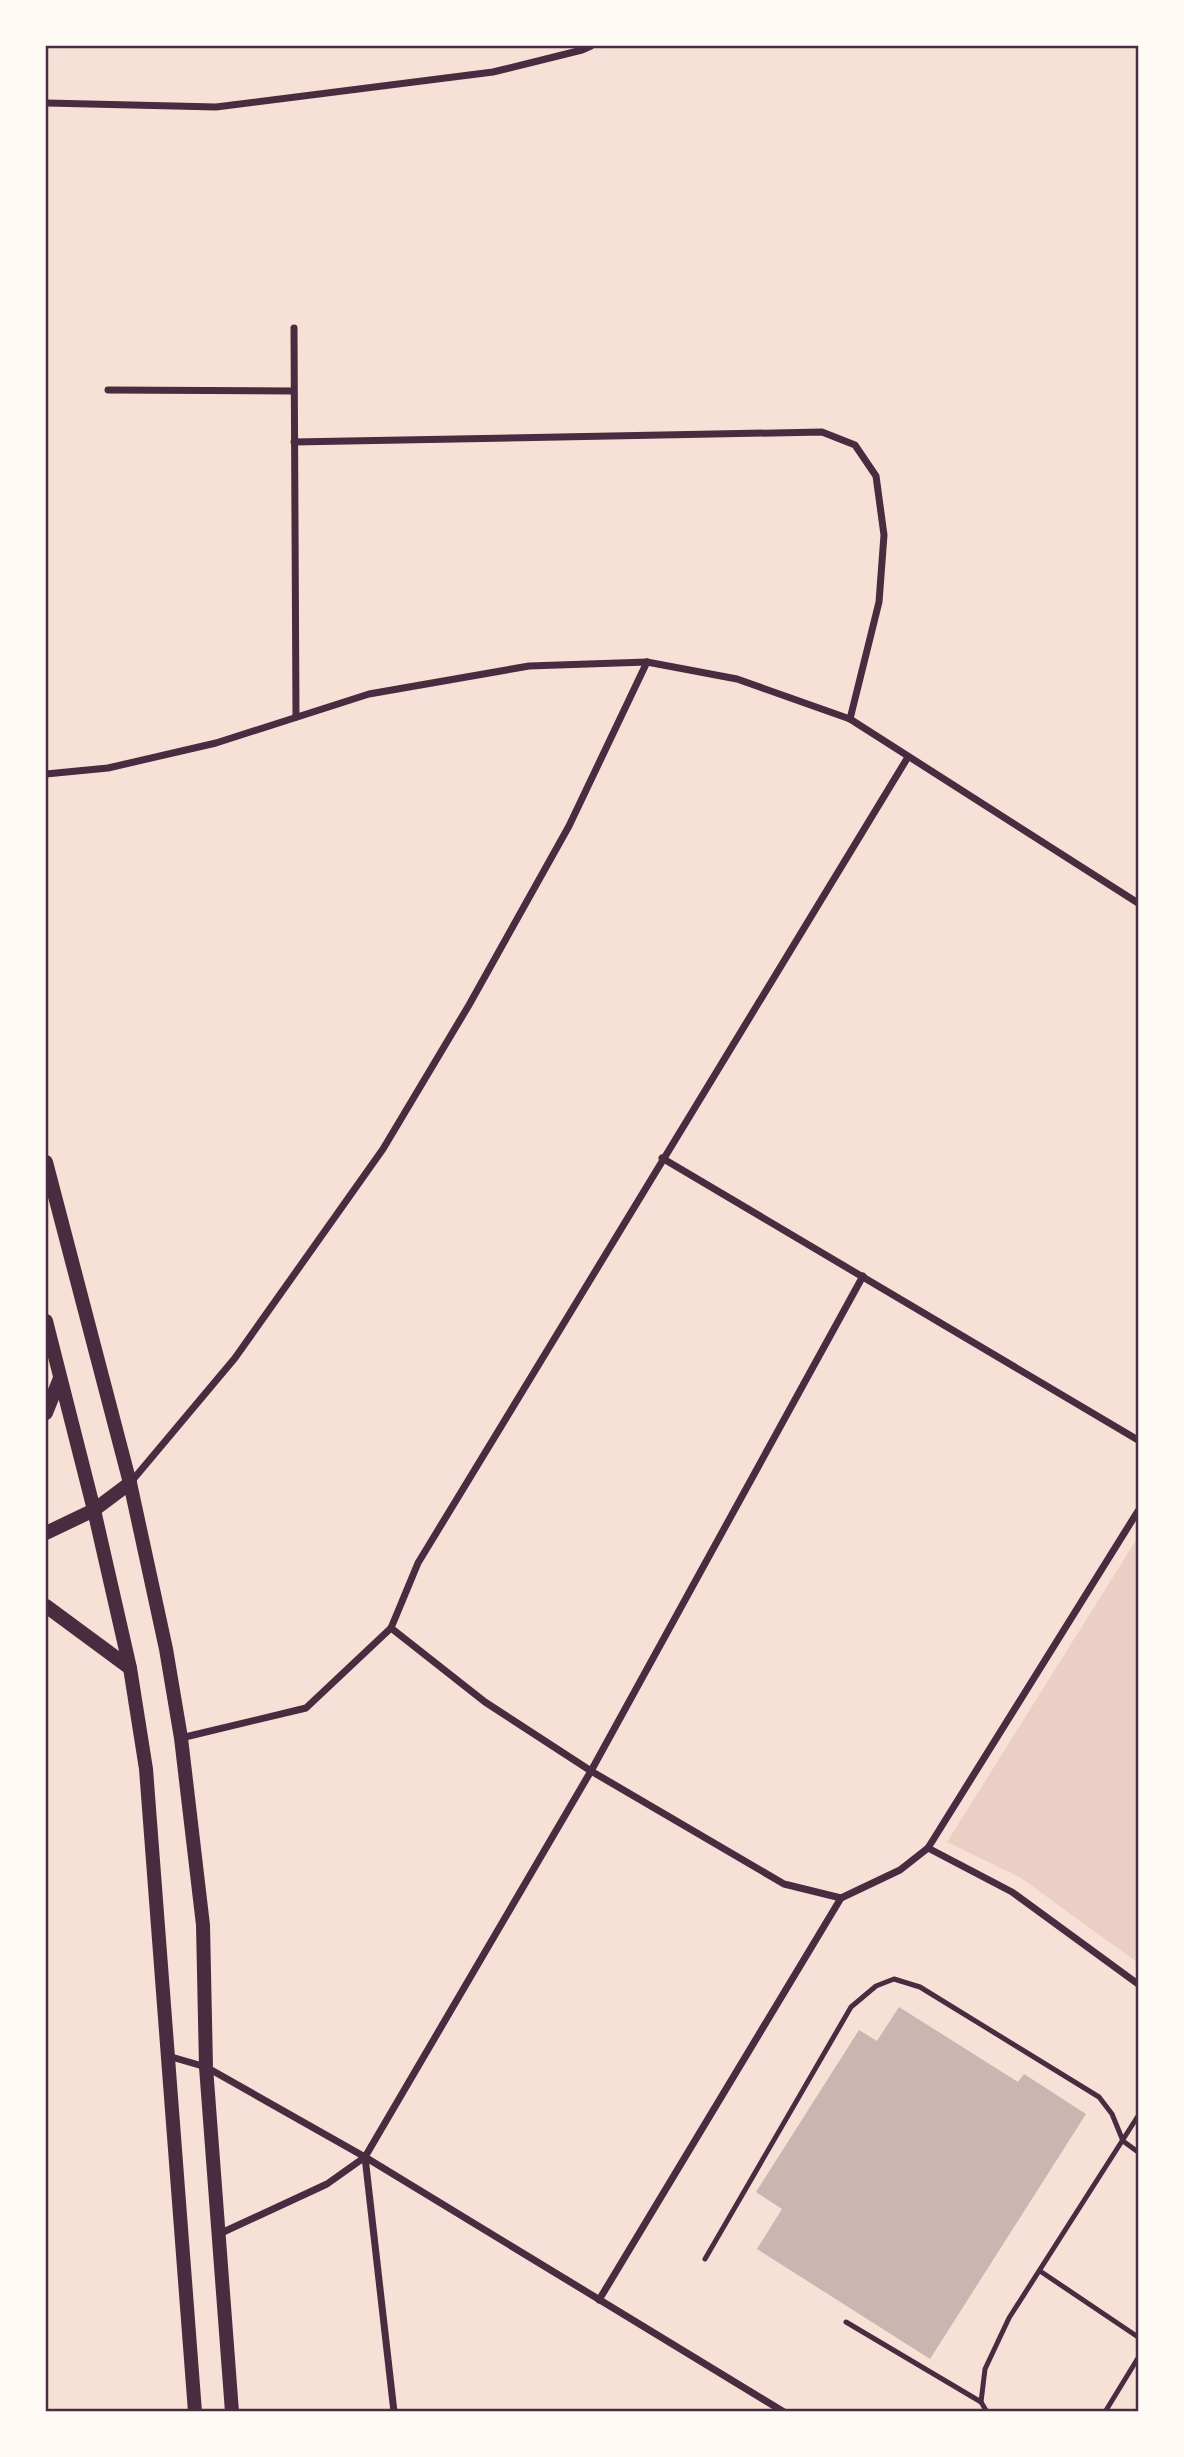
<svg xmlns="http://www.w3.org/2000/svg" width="1184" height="2457" viewBox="0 0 1184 2457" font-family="'Fira Sans',sans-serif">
  <rect width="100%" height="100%" fill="#f7e1d7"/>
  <path fill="#ebcfc5" d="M1138,1537V1963L1021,1878L947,1842Z"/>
  <path fill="#ccb4b1" d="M899,2007L1018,2082L1024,2074L1086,2114L930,2359L757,2249L782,2209L756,2192L859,2030L877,2041Z"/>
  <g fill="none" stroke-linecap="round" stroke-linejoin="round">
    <g stroke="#4a2c40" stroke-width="5">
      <path d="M705,2259L851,2007L876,1986L894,1979L920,1987L1099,2097L1112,2114L1123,2141L1138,2152"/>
      <path d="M1040,2271L1138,2337"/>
      <path d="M846,2322L981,2402"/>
      <path d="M987,2412L981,2402L985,2369L1009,2318L1138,2116"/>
      <path d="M1105,2412L1138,2358"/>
    </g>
    <g stroke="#4a2c40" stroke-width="7">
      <path d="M47,103L216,107L493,72L582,50L591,46"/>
      <path d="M294,328L296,717"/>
      <path d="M108,390L293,391"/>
      <path d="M294,442L822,432L855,445L876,476L884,535L879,602L850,719"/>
      <path d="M46,774L108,768L216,743L369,694L529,666L647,662L737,679L850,719L1138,903"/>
      <path d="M662,1158L1138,1440"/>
      <path d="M131,1482L235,1358L383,1149L469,1005L569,826L647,662"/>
      <path d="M391,1628L485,1702L591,1771L784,1884L841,1898"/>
      <path d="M181,1738L306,1708L391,1628L418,1563L908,757"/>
      <path d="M928,1848L1012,1892L1138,1984"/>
      <path d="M168,2056L206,2067L365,2157L784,2412"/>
      <path d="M365,2157L394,2412"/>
      <path d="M219,2234L327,2184L365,2157L591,1771L863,1276"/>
      <path d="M599,2300L841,1898L900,1870L928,1848L1138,1511"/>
    </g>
    <g stroke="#4a2c40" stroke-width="14">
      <path d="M46,1162L130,1483L166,1649L181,1738L203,1925L206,2067L232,2412"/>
      <path d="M46,1321L94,1510L130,1668L146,1769L195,2412"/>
      <path d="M46,1413L60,1378"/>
      <path d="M46,1533L94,1510L130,1483"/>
      <path d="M46,1606L130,1668"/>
    </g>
  </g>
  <rect width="1184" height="2457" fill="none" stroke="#fffaf5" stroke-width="94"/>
  <rect x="47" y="47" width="1090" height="2363" fill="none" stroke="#4a2c40" stroke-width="2.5"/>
</svg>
